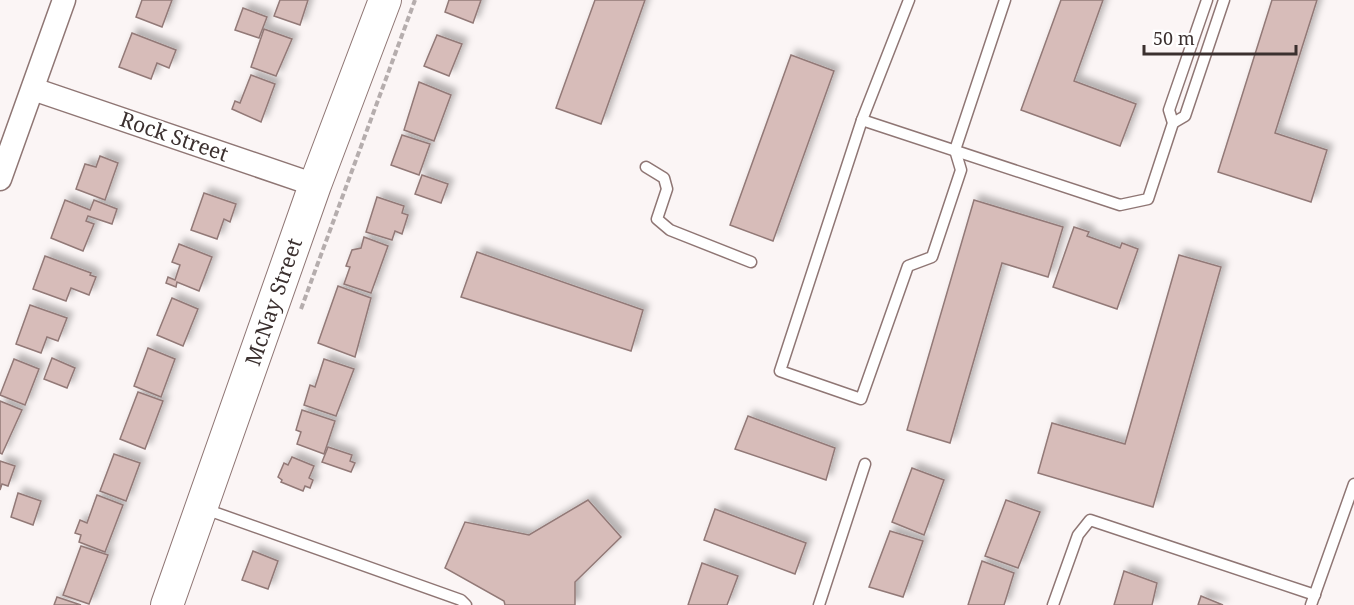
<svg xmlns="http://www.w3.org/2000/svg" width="1354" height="605" viewBox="0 0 1354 605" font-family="'Noto Serif',serif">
  <defs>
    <filter id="shadow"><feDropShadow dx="5.5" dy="-5.5" stdDeviation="3" flood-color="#0004"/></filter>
  </defs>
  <rect width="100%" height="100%" fill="#fbf5f5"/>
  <g fill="#d7bcb9" stroke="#927977" stroke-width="1.5" filter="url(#shadow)">
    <path d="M142,0H172L162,27L136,17Z"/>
    <path d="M280,0H308L300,25L274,16Z"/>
    <path d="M449,0H481L473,23L445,12Z"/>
    <path d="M595,0H645L601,124L556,108Z"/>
    <path d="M1061,0H1103L1074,81L1136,104L1120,146L1021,110Z"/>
    <path d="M1272,0H1317L1275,133L1327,150L1311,202L1218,172Z"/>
    <path d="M243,8L267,17L259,38L235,30Z"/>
    <path d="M264,29L292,39L276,76L251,67Z"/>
    <path d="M132,33L176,50L169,68L157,63L151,79L119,67Z"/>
    <path d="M437,35L462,44L449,76L424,66Z"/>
    <path d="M791,55L834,71L773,241L730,225Z"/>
    <path d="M251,75L275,84L261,122L232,109L235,101L240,103Z"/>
    <path d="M419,82L451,95L434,141L404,130Z"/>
    <path d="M402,135L430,144L419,175L391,165Z"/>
    <path d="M100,156L118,163L105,200L76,189L85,164L96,167Z"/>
    <path d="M422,175L448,184L441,203L415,194Z"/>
    <path d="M204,193L236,204L230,222L224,219L217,239L191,230Z"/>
    <path d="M377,197L404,206L402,213L408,215L402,234L395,231L392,240L366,232Z"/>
    <path d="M65,200L90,210L94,200L117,209L112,224L88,216L86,221L94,224L83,251L51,238Z"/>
    <path d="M974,200L1063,227L1048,277L1002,263L950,443L907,430Z"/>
    <path d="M1074,227L1089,232L1087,236L1120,248L1122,243L1138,249L1117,309L1053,287Z"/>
    <path d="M364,237L388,246L371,293L344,284L350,267L346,266L352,250L361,248Z"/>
    <path d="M179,244L212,257L199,291L177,282L176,287L166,283L168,277L175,280L180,265L172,262Z"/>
    <path d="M477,252L643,310L631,351L461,297Z"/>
    <path d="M1179,255L1221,267L1153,507L1038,473L1052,423L1125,444Z"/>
    <path d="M45,256L91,273L90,275L96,277L89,295L71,288L66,301L33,289Z"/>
    <path d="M338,286L371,298L355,357L318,343Z"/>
    <path d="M172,298L198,309L183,346L157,335Z"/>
    <path d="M30,305L67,318L58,341L47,337L41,353L16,344Z"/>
    <path d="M148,348L175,359L161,397L134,386Z"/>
    <path d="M52,358L75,368L67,388L44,379Z"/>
    <path d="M14,359L39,369L25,405L0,395Z"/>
    <path d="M324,359L354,369L336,416L304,405L310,385L315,387Z"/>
    <path d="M138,392L163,401L145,449L120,439Z"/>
    <path d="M0,401L22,410L2,454L0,453Z"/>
    <path d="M302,410L335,421L324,454L297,444L301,432L296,430Z"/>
    <path d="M748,416L835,448L826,480L735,449Z"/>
    <path d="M328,447L352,455L350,461L355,463L351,472L322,462Z"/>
    <path d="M114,454L140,463L126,501L100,491Z"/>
    <path d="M292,457L314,466L309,478L313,480L310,488L305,486L303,491L281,482L282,480L278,477L284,463L288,465Z"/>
    <path d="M0,461L15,466L8,486L2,484L0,490Z"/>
    <path d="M912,468L944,480L924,535L892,522Z"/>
    <path d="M18,493L41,501L33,525L11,517Z"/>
    <path d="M97,495L123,505L105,552L79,542L81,535L75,533L80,520L87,523Z"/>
    <path d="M588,500L621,537L575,582V605H505L504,601L445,568L465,522L529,535Z"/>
    <path d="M1006,500L1040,512L1018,568L985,556Z"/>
    <path d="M715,509L806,543L795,574L704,540Z"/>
    <path d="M890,531L923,541L903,597L869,587Z"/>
    <path d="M81,546L108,555L89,604L63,595Z"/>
    <path d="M253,551L278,561L268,589L242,580Z"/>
    <path d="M982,561L1014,573L1004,605H968Z"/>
    <path d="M702,563L738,576L727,605H688Z"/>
    <path d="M1124,571L1157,583L1152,605H1114Z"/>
    <path d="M1201,596L1223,605H1198Z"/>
    <path d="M57,597L81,605H54Z"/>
  </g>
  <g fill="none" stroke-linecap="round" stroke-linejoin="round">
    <defs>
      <g id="lane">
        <path d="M909,0L862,120L780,371L861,399L908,266L932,257L961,170L955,150L1005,0"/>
        <path d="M862,120L1120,205L1148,199L1173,123L1169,110L1207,0"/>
        <path d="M1173,123L1185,116L1224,0"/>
        <path d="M646,167L664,178L667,189L657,219L670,230L751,262"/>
        <path d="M205,509L461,600L466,605"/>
        <path d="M819,605L865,464"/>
        <path d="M1053,605L1078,535L1090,520L1315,595"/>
        <path d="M1311,605L1354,484"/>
      </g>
      <g id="street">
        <path d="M33,89L315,185"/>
        <path d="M0,179L64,0"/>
      </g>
      <path id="secondary" d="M167,605L315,185L385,0"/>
    </defs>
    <use href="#lane" stroke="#8f7674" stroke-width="13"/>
    <use href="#street" stroke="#8f7674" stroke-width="25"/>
    <use href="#secondary" stroke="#8f7674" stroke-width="34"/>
    <path stroke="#b5adad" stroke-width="4" stroke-dasharray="6 3" stroke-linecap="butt" d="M301,309L415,0"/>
    <use href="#lane" stroke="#fff" stroke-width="10"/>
    <use href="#street" stroke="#fff" stroke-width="22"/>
    <use href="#secondary" stroke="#fff" stroke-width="32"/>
  </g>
  <g text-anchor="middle" stroke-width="4.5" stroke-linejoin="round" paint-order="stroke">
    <g font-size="21" fill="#3b302f" stroke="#fff">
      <text transform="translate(174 137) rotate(19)" y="7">Rock Street</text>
      <text transform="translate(274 302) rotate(-71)" y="7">McNay Street</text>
    </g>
  </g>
  <path d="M1144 45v9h152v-9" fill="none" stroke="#3b302f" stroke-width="3"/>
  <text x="1153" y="45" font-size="18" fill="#3b302f" stroke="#ffffff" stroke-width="4.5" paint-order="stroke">50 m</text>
</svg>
